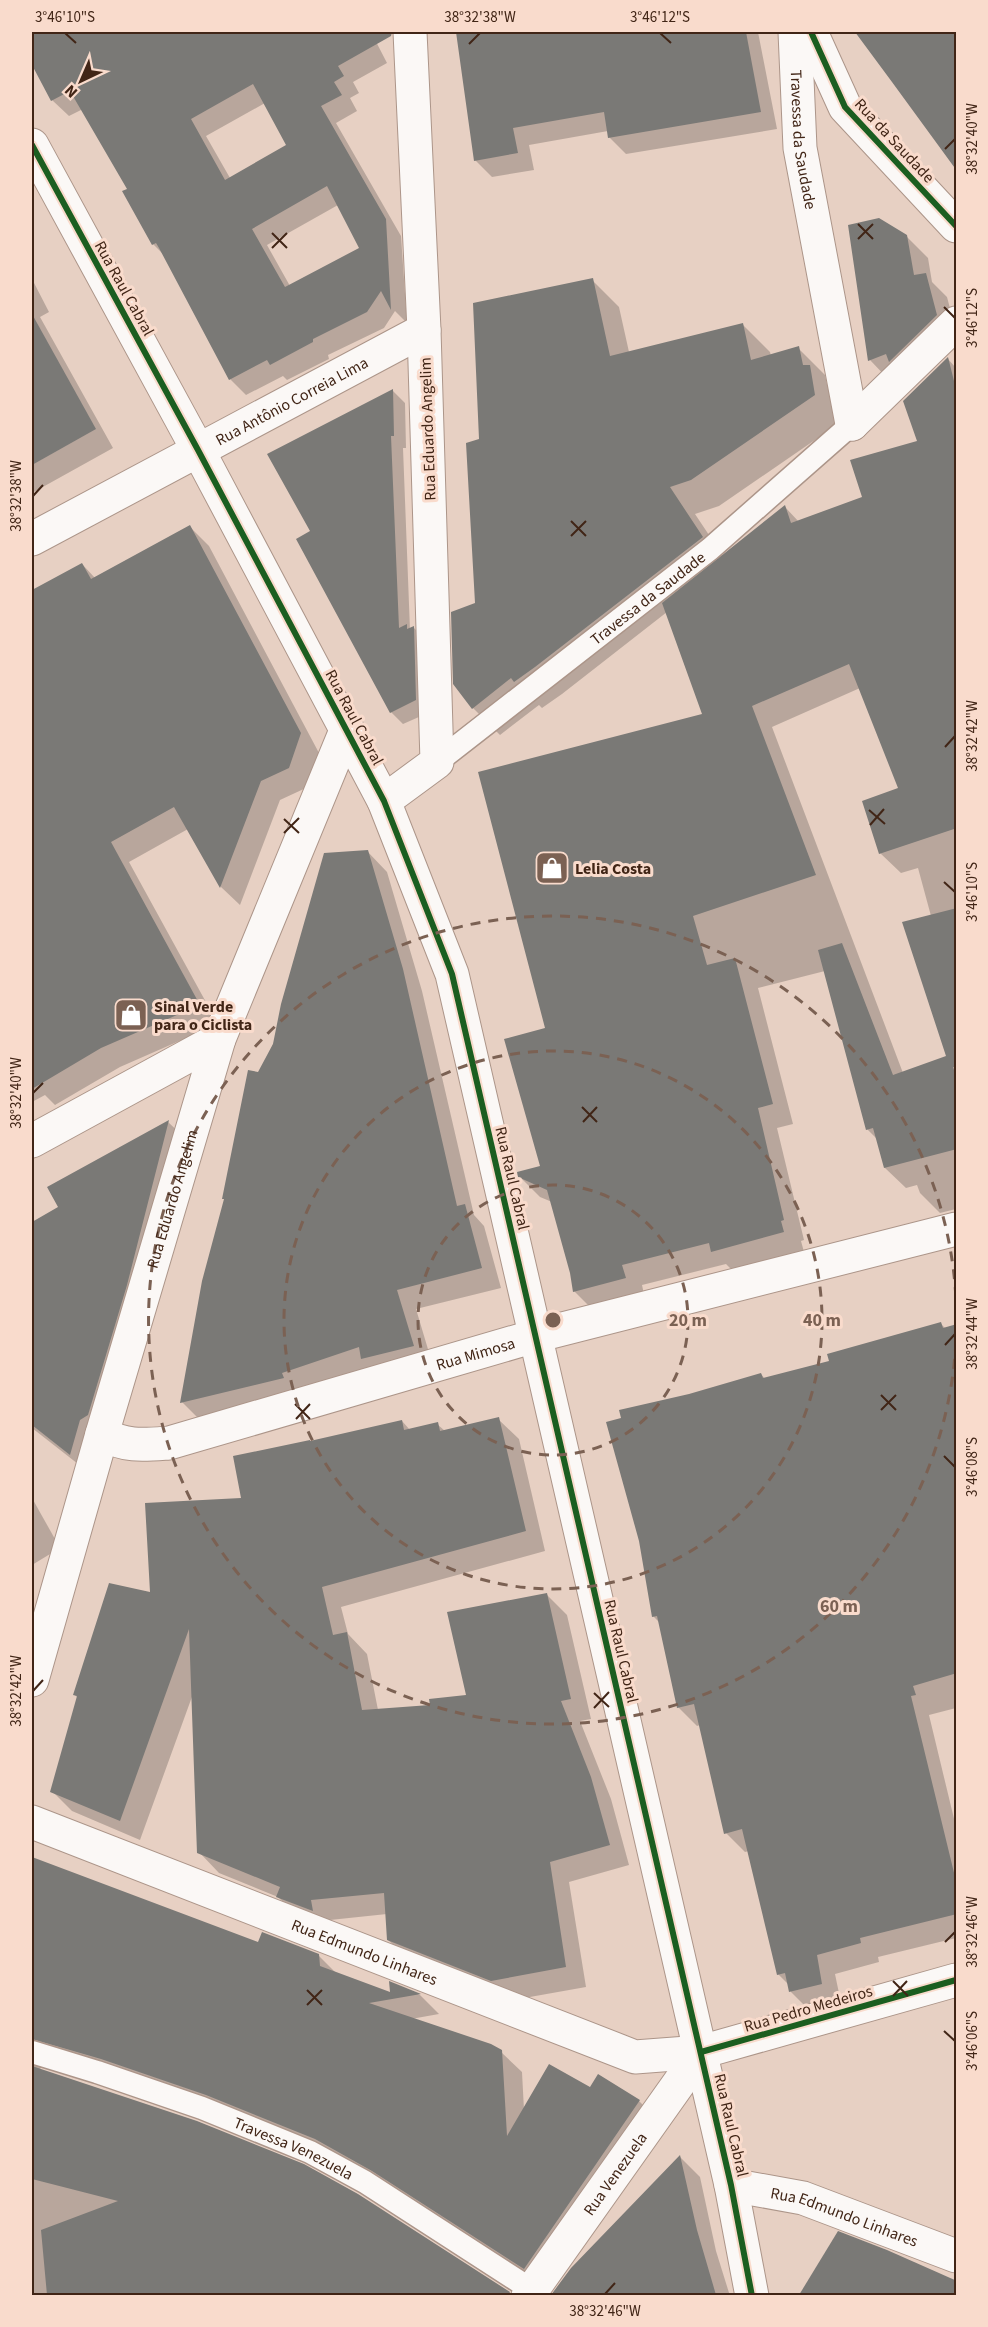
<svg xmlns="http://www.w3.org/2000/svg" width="988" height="2327" viewBox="0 0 988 2327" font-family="'Source Sans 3',sans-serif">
  <rect width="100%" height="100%" fill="#e7d0c3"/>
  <g fill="#0003" fill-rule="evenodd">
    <path d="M32,32H371L387,63L353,82L359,93L350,98L357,111L336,123L401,236L407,323L395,311L384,328L328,355L329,359L287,380L283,376L246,395L230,379L166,257L153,244L129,189L83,109L69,116L52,100L32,62ZM265,103L288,145L230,178L206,136ZM338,205L361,248L290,286L267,245Z"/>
    <path d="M458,32H758L777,129L626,154L609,137L608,131L529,145L534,170L492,177L475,160Z"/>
    <path d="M857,32H956V160L938,143Z"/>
    <path d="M849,226L906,236L928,258L932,282L947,297L956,331L891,382L870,360Z"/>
    <path d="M32,279L49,312L40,317L113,448L32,493Z"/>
    <path d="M592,280L619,307L629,352L743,325L770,352L771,356L798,348L825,375L827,384L836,393L841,422L719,506L695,514L723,556L785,507L799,522L863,498L919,442L948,359L956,368V1209L940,1213L920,1193L917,1185L906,1188L885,1168L877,1139L867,1129L825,971L758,988L793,1124L777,1128L804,1240L801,1241L804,1252L733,1271L726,1264L642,1285L645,1299L595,1312L574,1291L571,1272L552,1202L540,1197L519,1176L541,1167L547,1029L704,715L667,612L562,694L542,708L539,705L500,735L473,708L481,441ZM860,688L900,789L880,853L901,873L918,868L931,916L947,1057L903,1073L772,727Z"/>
    <path d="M393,391L405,403L406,448H403L410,630L414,628L426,640L428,713L403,724L391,712L312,532Z"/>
    <path d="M190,527L209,546L319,753L308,787L280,800L240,905L221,887L188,829L129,862L218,1024L120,1067L55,1105L45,1095L32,1102V592L82,564L95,578Z"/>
    <path d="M367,851L387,872L422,991L474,1215L484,1226L501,1288L416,1309L433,1366L202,1422L182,1402L259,1073Z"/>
    <path d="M168,1122L185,1138L87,1471L32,1428V1235L38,1232L60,1208Z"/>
    <path d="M941,1324L945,1328L956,1325V1708L929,1715L956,1827V1938L878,1957L879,1962L835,1974L841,2003L810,2011L791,1992L789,1985L778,1974L749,1851L745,1852L726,1833L700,1725L697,1726L678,1707L660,1623L653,1616L689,1395L761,1374L765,1379L831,1362Z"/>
    <path d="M498,1419L519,1439L545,1551L341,1607L348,1634L367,1654L378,1710L431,1707L468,1696L547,1595L567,1615L591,1719L580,1721L611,1799L629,1865L569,1882L586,1987L513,2000L409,1960L388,1940L387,1914L330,1920L332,1930L298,1917L278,1897L219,1873L199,1852L193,1694L140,1840L72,1811L52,1791L78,1698L75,1695L151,1594L243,1499L402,1421L410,1430L437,1424L445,1431Z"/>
    <path d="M32,1498L60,1548L32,1565Z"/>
    <path d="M32,1859L259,1944L318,1955L336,1973L391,1994V1984L420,1995L439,2014L411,2019L501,2052L522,2072L524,2110L591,2089L639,2101L659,2121L545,2288L394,2190L49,2059L39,2070L512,2296H32Z"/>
    <path d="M680,2157L700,2177L716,2251L730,2296H553L572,2269Z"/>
    <path d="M838,2233L956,2282V2296H802Z"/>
  </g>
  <g fill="#7a7976" fill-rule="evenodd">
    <path d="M32,32H392L391,36L338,66L344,76L334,82L342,95L321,106L386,219L391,310L381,291L367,312L313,339V342L270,365L267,360L229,380L159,248L156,243L152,245L122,191L127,189L70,91L51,101L32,65ZM253,84L286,145L225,180L191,119ZM327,186L359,248L285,287L252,229Z"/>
    <path d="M456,32H746L761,112L608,138L604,112L513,128L518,153L474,161Z"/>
    <path d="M855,32H957V171L892,82Z"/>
    <path d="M879,218L907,235L914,275L926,273L937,315L889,362L886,354L868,361L848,225Z"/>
    <path d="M593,278L610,356L743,323L751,360L799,346L803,365H810L815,395L691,480L670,487L703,537L535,667L514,682L511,678L472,709L453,684L451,612L475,603L466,443L479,439L473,303Z"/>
    <path d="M32,314L96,429L32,465Z"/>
    <path d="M948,357L957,393V828L879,854L862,801L898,788L849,664L752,706L816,875L693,916L707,965L735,958L773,1104L758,1108L784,1220L781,1221L784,1232L711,1252L709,1243L622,1265L626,1278L573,1292L570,1273L547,1190L518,1177L517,1172L540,1166L504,1039L545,1028L478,772L702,714L662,603L785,505L791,523L862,497L850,460L917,441L903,401Z"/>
    <path d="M393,389L394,436H391L399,628L407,624V629L414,626L416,700L390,713L296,539L310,531L267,454Z"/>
    <path d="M190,525L301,733L289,768L261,781L220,888L174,807L111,842L200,1005L101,1048L32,1089V590L82,563L91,579Z"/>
    <path d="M368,850L403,969L457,1206L465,1204L482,1268L397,1290L414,1346L361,1359L359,1347L282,1373L284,1378L180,1403L202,1281L224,1199H222L248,1070L258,1072L273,1044L281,1004L324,853Z"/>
    <path d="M957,908V1067H953L957,1079V1149L884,1168L873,1128L866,1130L818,950L842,943L893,1075L946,1056L902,922Z"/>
    <path d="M169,1120L127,1285L88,1415L80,1420L70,1455L32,1425V1222L58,1207L47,1187Z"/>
    <path d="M941,1322L943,1328L957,1324V1673L913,1686L916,1695L911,1696L957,1885V1914L860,1938L861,1943L817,1955L822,1984L789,1992L785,1973L777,1975L742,1829L724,1834L694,1704L677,1708L657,1616L652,1617L639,1541L606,1422L621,1418L619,1410L689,1394L761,1373L763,1378L829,1361L827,1354Z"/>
    <path d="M499,1417L526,1531L322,1587L333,1635L347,1632L362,1710L430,1705L429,1699L466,1695L447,1612L547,1593L571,1699L561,1701L591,1777L610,1845L550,1862L566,1967L491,1981L387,1940L384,1893L311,1900L313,1911L276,1897L280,1887L197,1853L189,1629L120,1821L50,1792L77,1696L73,1695L109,1583L150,1592L145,1503L241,1498L233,1456L310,1440V1441L402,1420L404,1430L438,1422L440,1431Z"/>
    <path d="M32,1857L258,1942L262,1932L319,1954L320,1966L390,1992L389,1981L421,1994L369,2003L491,2044L502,2050L507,2136L549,2064L590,2087L598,2074L640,2100L524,2269L372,2171L315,2139L206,2095L101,2059L32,2039Z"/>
    <path d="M32,2066L197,2121L304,2164L358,2194L510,2292L509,2294L508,2295H47L41,2230L118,2201L32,2179Z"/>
    <path d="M680,2155L697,2230L716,2295H551L571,2268Z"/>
    <path d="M838,2231L887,2250L957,2281V2295H799Z"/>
  </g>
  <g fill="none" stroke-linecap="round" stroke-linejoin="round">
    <defs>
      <g id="service">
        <path id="s1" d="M437,762L710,549L852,424"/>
        <path id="s2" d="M32,2052L97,2072L202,2108L310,2152L365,2182L532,2290"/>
      </g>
      <g id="minor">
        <path id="s3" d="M795,32L800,148L852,424"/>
        <path d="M852,424L956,323"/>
        <path id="s4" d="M32,539L424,330"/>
        <path d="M384,801L437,762L424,330L410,32"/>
        <path d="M32,1141L219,1039"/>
        <path id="s5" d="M102,1434C127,1447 142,1445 169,1443L535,1336L956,1229"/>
        <path id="s6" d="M32,1680L102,1434L219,1039L347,728"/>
        <path id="s7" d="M32,1822L635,2057L701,2052L956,1980"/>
        <path id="s8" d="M731,2185L803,2198L956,2256"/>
        <path id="s9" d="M528,2296L701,2052"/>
      </g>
      <g id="secondary">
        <path d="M811,32L845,107L956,226"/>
        <path d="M32,145L198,450L384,801L452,974L731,2185L752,2296"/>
      </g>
    </defs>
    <use href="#service" stroke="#ac9589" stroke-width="25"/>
    <use href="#minor" stroke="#ac9589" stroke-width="35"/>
    <use href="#secondary" stroke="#ac9589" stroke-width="35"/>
    <use href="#service" stroke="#fbf8f6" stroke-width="22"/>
    <use href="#minor" stroke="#fbf8f6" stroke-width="33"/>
    <use href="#secondary" stroke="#fbf8f6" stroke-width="33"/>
    <defs>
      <g id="cycleway">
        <path d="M811,32L845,107L956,226"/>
        <path d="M32,145L198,450L384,801L452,974L731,2185L752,2296"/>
        <path d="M701,2052L956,1980"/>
      </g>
    </defs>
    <use href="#cycleway" stroke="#f9dbcc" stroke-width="10"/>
    <use href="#cycleway" stroke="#1b5e20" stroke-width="6"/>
  </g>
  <path fill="none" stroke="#412516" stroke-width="2" d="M65,33L76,43M660,33L671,43M469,44L480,33M945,149L955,139M858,224L873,239M272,233L287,248M858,239L873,224M272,248L287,233M944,307L955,318M33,496L43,485M571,521L586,536M571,536L586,521M945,747L955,736M869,810L885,824M284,819L299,833M870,825L884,809M284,833L299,818M944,882L955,892M33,1093L43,1083M582,1107L597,1122M583,1122L597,1107M945,1345L955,1334M881,1395L896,1410M295,1404L310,1419M881,1410L896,1395M296,1419L310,1404M944,1456L955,1467M33,1691L43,1680M594,1693L609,1707M594,1708L609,1692M945,1942L955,1932M893,1981L908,1996M307,1990L322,2005M893,1996L907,1981M307,2005L322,1990M944,2031L955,2041M605,2294L615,2283"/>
  <g fill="none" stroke="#7b6153" stroke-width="3" stroke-dasharray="10 8">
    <circle cx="553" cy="1320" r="135"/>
    <circle cx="553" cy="1320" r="269"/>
    <path d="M956 1341A404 404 0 1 1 956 1299"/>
  </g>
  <defs>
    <symbol id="shop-square" viewBox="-11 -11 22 22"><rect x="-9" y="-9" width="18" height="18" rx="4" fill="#7b6153" stroke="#f9dbcc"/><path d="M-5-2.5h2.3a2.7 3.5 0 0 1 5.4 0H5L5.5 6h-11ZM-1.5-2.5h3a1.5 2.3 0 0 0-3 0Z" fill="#fff"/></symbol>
  </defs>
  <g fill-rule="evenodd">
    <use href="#shop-square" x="533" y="849" width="38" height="38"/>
    <use href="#shop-square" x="112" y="996" width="38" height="38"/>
  </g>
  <g text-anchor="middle" stroke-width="6" stroke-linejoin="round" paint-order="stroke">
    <g font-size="16" fill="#412516" stroke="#f9dbcc">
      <text dy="6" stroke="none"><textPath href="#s3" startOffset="108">Travessa da Saudade</textPath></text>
      <text transform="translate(895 140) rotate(47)" y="6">Rua da Saudade</text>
      <text transform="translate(125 288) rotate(61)" y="6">Rua Raul Cabral</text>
      <text dy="6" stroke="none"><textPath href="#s4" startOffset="294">Rua Antônio Correia Lima</textPath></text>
      <text transform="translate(427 429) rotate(-92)" y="6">Rua Eduardo Angelim</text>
      <text dy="6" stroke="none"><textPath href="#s1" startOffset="267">Travessa da Saudade</textPath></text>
      <text transform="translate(355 717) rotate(62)" y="6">Rua Raul Cabral</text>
      <text transform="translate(513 1178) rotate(77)" y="6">Rua Raul Cabral</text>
      <text dy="6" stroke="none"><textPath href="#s6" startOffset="501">Rua Eduardo Angelim</textPath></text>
      <text dy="6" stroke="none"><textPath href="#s5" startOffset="388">Rua Mimosa</textPath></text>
      <text transform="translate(622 1651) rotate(77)" y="6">Rua Raul Cabral</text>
      <text dy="6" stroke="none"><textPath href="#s7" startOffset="357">Rua Edmundo Linhares</textPath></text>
      <text transform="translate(808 2008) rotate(-16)" y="6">Rua Pedro Medeiros</text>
      <text transform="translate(732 2125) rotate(77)" y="6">Rua Raul Cabral</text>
      <text dy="6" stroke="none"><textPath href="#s2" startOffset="279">Travessa Venezuela</textPath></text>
      <text dy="6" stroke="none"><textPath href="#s9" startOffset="150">Rua Venezuela</textPath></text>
      <text dy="6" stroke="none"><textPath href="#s8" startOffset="118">Rua Edmundo Linhares</textPath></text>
    </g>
    <g font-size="16" font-weight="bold" fill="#412516" stroke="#f9dbcc" text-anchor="start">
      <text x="575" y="874">Lelia Costa</text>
      <text x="154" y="1012">Sinal Verde<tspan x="154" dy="18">para o Ciclista</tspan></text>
    </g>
  </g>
  <circle cx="553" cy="1320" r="9" fill="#7b6153" stroke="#f9dbcc" stroke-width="3"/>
  <g font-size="18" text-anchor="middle" font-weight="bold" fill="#7b6153" stroke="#f9dbcc" stroke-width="6" stroke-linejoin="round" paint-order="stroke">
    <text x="688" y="1326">20 m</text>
    <text x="822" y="1326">40 m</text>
    <text x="839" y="1612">60 m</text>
  </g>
  <rect width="988" height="2327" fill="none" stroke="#f9dbcc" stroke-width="66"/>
  <g transform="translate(81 81) rotate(224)" stroke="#f9dbcc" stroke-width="4.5" paint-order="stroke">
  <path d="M0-4.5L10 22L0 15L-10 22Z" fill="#412516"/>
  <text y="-9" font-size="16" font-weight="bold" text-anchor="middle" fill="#412516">N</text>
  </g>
  <rect x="33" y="33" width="922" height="2261" fill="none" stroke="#412516" stroke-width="2"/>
  <g font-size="15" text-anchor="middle" fill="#412516">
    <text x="65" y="22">3°46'10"S</text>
    <text x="480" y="22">38°32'38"W</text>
    <text x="660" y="22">3°46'12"S</text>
    <text transform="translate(972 139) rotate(-90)" y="5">38°32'40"W</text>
    <text transform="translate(972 318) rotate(-90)" y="5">3°46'12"S</text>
    <text transform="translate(16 496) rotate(-90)" y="5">38°32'38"W</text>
    <text transform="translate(972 736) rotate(-90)" y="5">38°32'42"W</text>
    <text transform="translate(972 892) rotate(-90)" y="5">3°46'10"S</text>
    <text transform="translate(16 1093) rotate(-90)" y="5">38°32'40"W</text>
    <text transform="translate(972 1334) rotate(-90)" y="5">38°32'44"W</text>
    <text transform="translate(972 1467) rotate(-90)" y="5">3°46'08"S</text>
    <text transform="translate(16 1691) rotate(-90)" y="5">38°32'42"W</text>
    <text transform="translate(972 1932) rotate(-90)" y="5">38°32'46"W</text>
    <text transform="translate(972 2041) rotate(-90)" y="5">3°46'06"S</text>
    <text x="605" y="2316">38°32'46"W</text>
  </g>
</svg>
